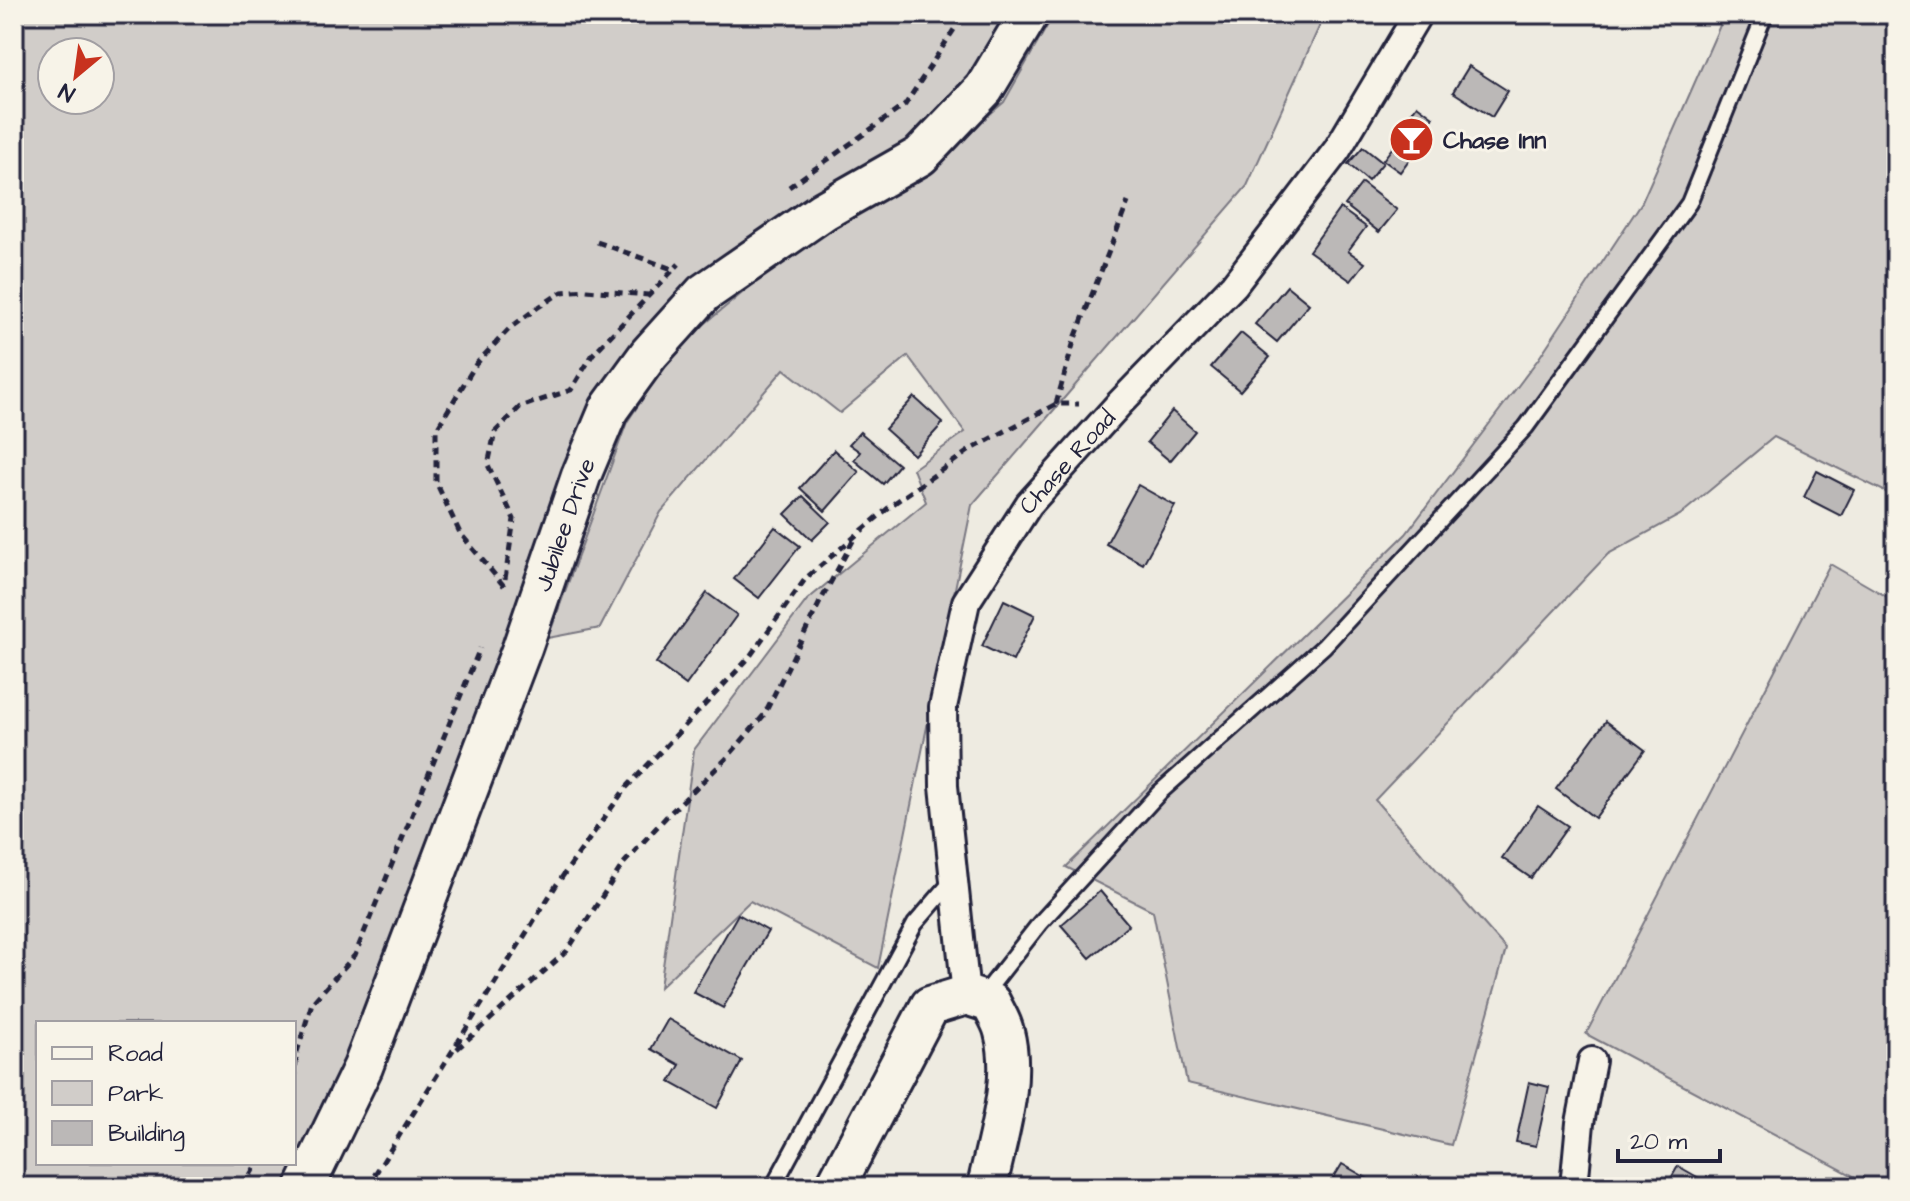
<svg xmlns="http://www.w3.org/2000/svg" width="1910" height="1201" viewBox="0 0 1910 1201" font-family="'Architects Daughter',sans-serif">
  <rect width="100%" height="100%" fill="#eeebe1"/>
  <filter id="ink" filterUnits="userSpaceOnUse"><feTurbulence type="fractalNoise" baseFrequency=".0125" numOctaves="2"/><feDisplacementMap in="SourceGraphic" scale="16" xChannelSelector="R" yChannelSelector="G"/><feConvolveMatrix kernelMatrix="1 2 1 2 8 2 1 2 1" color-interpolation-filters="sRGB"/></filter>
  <g filter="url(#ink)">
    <g fill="#d1cdc9" stroke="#7a7882" stroke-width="2" fill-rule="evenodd">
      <path d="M14,14H1013L932,124L689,290L609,409L300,1187H14ZM52,52H100V100H52ZM38,1023H294V1163H38Z"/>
      <path d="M1054,14H1325L1247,186L972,505L878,968L750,901L660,987L694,750L807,600L926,502L913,469L965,432L908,356L840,413L784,369L661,512L600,628L548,638L627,422L679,345L792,252L935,161L1004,102Z"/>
      <path d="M1725,14H1896V497L1774,437L1680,515L1608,554L1375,800L1506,949L1451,1145L1187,1083L1153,911L1066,867L1406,534L1539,358L1642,202Z"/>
      <path d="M1830,564L1896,602V1187H1874L1586,1034Z"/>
    </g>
    <g fill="#bbb8b7" stroke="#22223b" stroke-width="2">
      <path d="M1469,66L1508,91L1492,117L1453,92Z"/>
      <path d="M1417,105L1433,117L1417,140L1400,128Z"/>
      <path d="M1402,135L1419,146L1400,172L1383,160Z"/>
      <path d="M1363,147L1383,163L1368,181L1348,164Z"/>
      <path d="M1362,183L1397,210L1379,232L1345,205Z"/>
      <path d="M1340,208L1366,227L1348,251L1365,263L1351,281L1309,251Z"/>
      <path d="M1287,286L1309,304L1277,342L1255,324Z"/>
      <path d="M1241,333L1270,357L1240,391L1211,367Z"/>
      <path d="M914,397L943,423L914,455L885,429Z"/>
      <path d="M1172,411L1195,431L1170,461L1147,442Z"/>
      <path d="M860,432L899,465L883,484L854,460L860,452L849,444Z"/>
      <path d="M834,450L859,472L825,511L800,488Z"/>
      <path d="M1817,471L1854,490L1841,516L1804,497Z"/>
      <path d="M1138,485L1175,506L1143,564L1106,544Z"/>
      <path d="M803,496L830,522L812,540L785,514Z"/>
      <path d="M775,527L800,546L759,598L734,579Z"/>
      <path d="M707,593L737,615L686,685L656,663Z"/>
      <path d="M1004,600L1035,615L1013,661L982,646Z"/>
      <path d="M1606,721L1645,750L1595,818L1556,789Z"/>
      <path d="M1538,806L1568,826L1531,878L1502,858Z"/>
      <path d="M1100,891L1129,925L1090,958L1061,925Z"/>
      <path d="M738,914L768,931L723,1008L693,992Z"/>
      <path d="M668,1019L742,1061L717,1108L670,1082L680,1065L651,1049Z"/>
      <path d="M1529,1082L1549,1087L1536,1146L1516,1142Z"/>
      <path d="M1342,1164L1375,1183L1373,1187H1328Z"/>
      <path d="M1678,1166L1706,1182L1703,1187H1666Z"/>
    </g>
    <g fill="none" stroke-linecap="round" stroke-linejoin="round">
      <defs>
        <g id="service">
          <path d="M982,997L1040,923L1159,793L1324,646L1526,427L1689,203L1765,14"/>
          <path d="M773,1187L915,924L953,880"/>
        </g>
        <g id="minor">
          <path id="s1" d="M966,995L944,786L943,707L966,602L1029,504L1120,403L1234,285L1337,150L1418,14"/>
          <path d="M1574,1187L1580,1123L1592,1061"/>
        </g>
        <g id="secondary">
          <path id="s2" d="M305,1187L363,1067L522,648L581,476L609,409L649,354L704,293L823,211L920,156L984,89L1029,14"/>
          <path d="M835,1187L930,1006L966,995L991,1003C995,1012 1002,1022 1004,1032C1017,1081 997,1138 987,1187"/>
        </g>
      </defs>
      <use href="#service" stroke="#22223b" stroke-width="20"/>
      <use href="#minor" stroke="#22223b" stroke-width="32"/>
      <use href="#secondary" stroke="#22223b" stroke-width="44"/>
      <g stroke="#22223b" stroke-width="5" stroke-dasharray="8 6" stroke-linecap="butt">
        <path d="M789,187L905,105L964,14"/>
        <path d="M597,242L672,269"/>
        <path d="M1056,404L1074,341L1128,202"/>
        <path d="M505,579L514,519L488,465L495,432L520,407L571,390L593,354L679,264"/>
        <path d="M504,586L460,533L436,482V430L476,364L510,328L537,308L562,292L586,290L648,295"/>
        <path d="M457,1049L567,951L623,864L668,815L726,759L764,715L820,602L854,539"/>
        <path d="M294,1081L297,1052L312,1003L355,955L480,648"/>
        <path d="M243,1187L257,1163"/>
        <path d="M367,1187L557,884L625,789L748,659L806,578L893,504L970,450L1056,404H1079"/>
      </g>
      <use href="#service" stroke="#f7f3e8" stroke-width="14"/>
      <use href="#minor" stroke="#f7f3e8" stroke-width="26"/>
      <use href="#secondary" stroke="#f7f3e8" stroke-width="38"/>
    </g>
  </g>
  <defs>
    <symbol id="bar-disc" viewBox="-11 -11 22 22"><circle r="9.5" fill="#c8321e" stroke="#f7f3e8"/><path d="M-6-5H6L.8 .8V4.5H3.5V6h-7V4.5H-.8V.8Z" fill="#fff"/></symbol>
  </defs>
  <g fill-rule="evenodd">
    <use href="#bar-disc" x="1386" y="114" width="51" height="51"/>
  </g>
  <g text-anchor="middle" stroke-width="6" stroke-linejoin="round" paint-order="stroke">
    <g font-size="24" font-weight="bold" fill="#22223b" stroke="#f7f3e8" text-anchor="start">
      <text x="1443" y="148">Chase Inn</text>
    </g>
    <g font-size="24" fill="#22223b" stroke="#f7f3e8">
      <text dy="8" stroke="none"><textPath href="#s1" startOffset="570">Chase Road</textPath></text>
      <text dy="8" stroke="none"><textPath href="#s2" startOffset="712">Jubilee Drive</textPath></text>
    </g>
  </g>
  <rect width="1910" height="1201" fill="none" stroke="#f7f3e8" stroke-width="48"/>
  <rect x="24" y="24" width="1862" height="1153" fill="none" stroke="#22223b" stroke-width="3" filter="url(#ink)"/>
  <rect x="36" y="1021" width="260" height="144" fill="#f7f3e8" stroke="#a29fa3" stroke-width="2"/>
  <rect x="52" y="1047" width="40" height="12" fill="#f7f3e8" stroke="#a29fa3" stroke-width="2"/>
  <text x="108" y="1061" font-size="24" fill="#22223b">Road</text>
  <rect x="52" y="1081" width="40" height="24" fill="#d1cdc9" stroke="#a29fa3" stroke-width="2"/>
  <text x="108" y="1101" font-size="24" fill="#22223b">Park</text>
  <rect x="52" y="1121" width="40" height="24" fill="#bbb8b7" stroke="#a29fa3" stroke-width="2"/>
  <text x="108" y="1141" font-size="24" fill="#22223b">Building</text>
  <g transform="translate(76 76) rotate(209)"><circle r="38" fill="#f7f3e8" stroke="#a29fa3" stroke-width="2"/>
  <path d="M0-6L14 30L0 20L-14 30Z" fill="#c8321e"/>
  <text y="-12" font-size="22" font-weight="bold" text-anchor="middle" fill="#22223b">N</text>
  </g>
  <path d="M1618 1149v12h102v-12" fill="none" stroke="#22223b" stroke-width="4"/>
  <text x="1630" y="1149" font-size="24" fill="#22223b" stroke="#f7f3e8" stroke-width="6" paint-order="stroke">20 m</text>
</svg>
